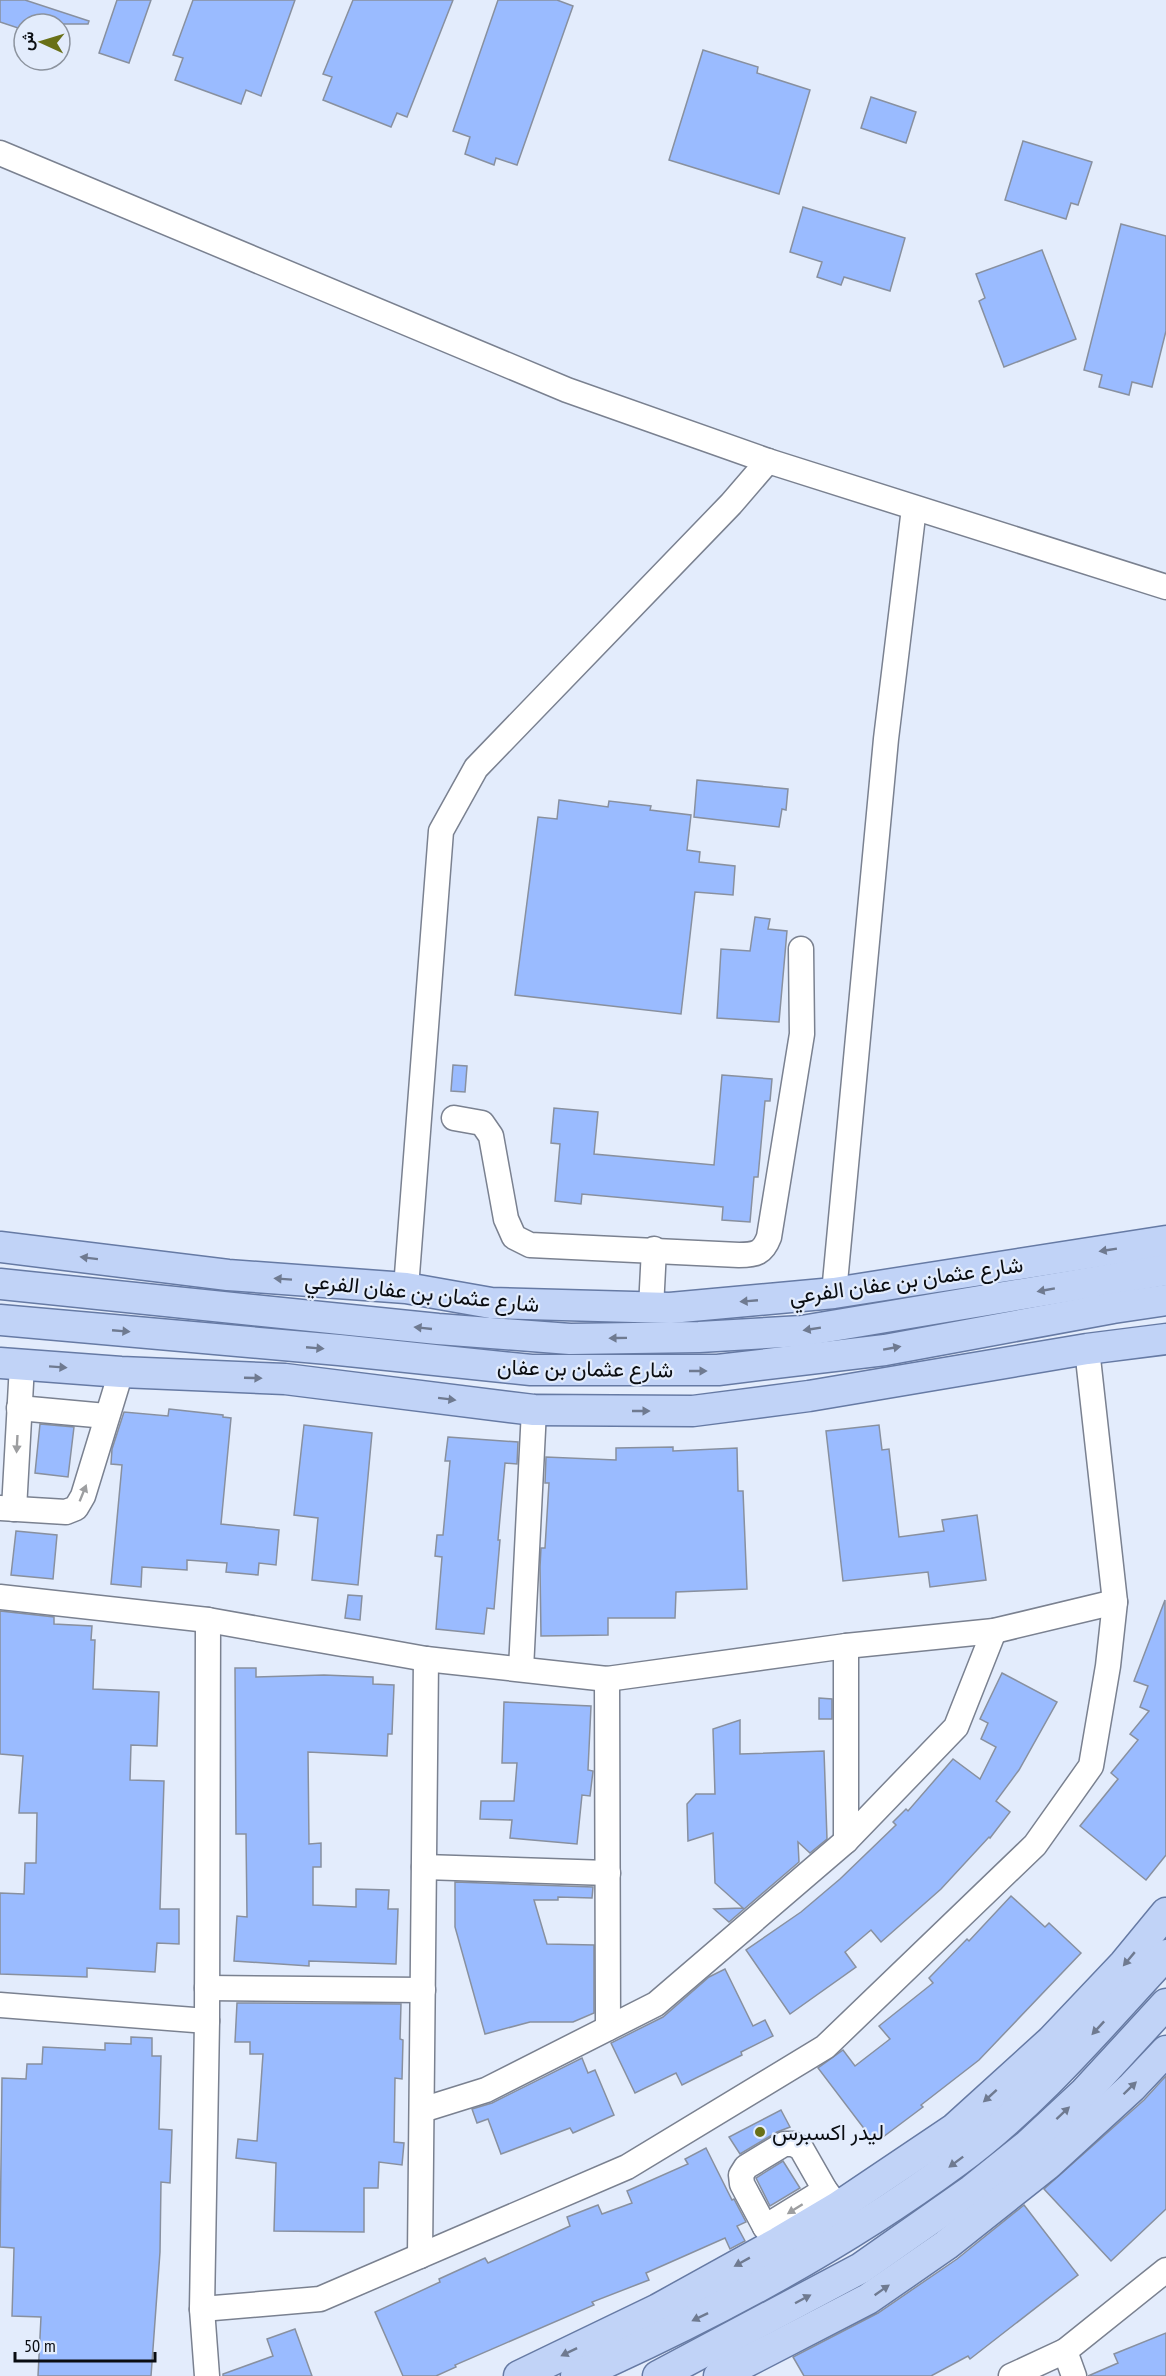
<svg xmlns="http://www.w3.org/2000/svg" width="1166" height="2376" viewBox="0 0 1166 2376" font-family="'PT Sans Narrow',Vazirmatn,sans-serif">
  <rect width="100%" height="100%" fill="#e3ecfc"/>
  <g fill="#9abbff" stroke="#88909f" stroke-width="1.5">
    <path d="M0,0H25L89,21L88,24H24V30L0,22Z"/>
    <path d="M117,0H151L129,63L99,53Z"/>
    <path d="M193,0H295L261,96L246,90L241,104L175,80L183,58L173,55Z"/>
    <path d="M353,0H453L407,117L397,113L391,127L323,100L332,77L323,74Z"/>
    <path d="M498,0H557L573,6L517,165L496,158L494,165L465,154L470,137L453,131Z"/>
    <path d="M703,50L758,67L757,73L810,90L779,194L669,160Z"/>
    <path d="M871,97L916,112L906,143L861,128Z"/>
    <path d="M1023,141L1092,162L1078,205L1071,203L1066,219L1005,200Z"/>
    <path d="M803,207L905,238L890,291L844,277L841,285L817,277L822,262L790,252Z"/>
    <path d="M1121,224L1166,236V331L1152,387L1132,382L1129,395L1099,387L1102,375L1084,370Z"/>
    <path d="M1042,250L1076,339L1004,367L979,301L985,298L976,274Z"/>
    <path d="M697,780L788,789L786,810L782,809L779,827L694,817Z"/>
    <path d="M559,800L608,807L609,801L651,806L650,810L691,815L687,850L700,852L699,862L735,866L733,895L695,892L681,1014L515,995L538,817L557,819Z"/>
    <path d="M755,917L770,919L768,929L787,931L779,1022L717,1018L721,949L750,951Z"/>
    <path d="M453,1065L467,1066L465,1092L451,1091Z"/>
    <path d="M722,1075L772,1079L770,1101H765L758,1177H754L750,1222L722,1220L723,1207L582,1194L581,1204L555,1201L560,1144L551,1143L554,1108L598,1112L594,1154L714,1165Z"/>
    <path d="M169,1409L223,1415V1417L231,1418L221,1524L279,1530L276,1565L259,1563L258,1575L226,1572L227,1563L187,1560V1570L142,1567L141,1587L111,1584L122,1465L111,1464L112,1449L124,1412L168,1416Z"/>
    <path d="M40,1424L74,1427L68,1477L35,1473Z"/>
    <path d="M304,1425L372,1433L358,1585L312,1580L318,1518L294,1515Z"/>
    <path d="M879,1425L882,1450L889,1449L899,1537L944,1531L942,1520L977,1515L986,1580L930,1587L928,1572L843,1581L826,1431Z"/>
    <path d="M448,1437L518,1442L517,1464L505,1463L498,1540H500L494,1609L487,1608L484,1634L436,1629L442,1557L435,1556L437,1535H443L450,1461H445Z"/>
    <path d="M673,1447V1451L737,1448L738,1491H743L747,1589L676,1592L675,1618H608V1635L541,1636L540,1567L541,1548H545L549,1483H545L546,1457L616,1460V1448Z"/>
    <path d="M16,1531L57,1535L53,1579L11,1575Z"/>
    <path d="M348,1595L362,1596L360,1620L345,1618Z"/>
    <path d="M1165,1600L1166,1855L1146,1880L1080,1826L1118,1779L1111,1773L1138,1740L1130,1734L1149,1711L1140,1707L1148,1686L1134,1681Z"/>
    <path d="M0,1611L54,1617V1624L92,1626L91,1640H95L93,1689L159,1692L157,1746L131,1745L130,1780L164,1781L160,1909H179V1944L157,1943L155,1972L87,1968V1977L0,1974V1893L24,1894L25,1863H36L37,1813H19L23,1756L0,1754Z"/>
    <path d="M235,1668H256V1677L324,1675L373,1677V1684L394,1685L392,1734H388L387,1756L308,1752L309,1844L321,1843V1867H313V1905L356,1907V1889L389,1890L388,1909H398L396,1964L309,1961V1966L234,1961L237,1916L247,1917L246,1834H236Z"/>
    <path d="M1002,1673L1057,1702L1019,1770L996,1801L1010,1812L990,1838L989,1837L941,1889L881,1942L871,1930L845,1952L856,1967L790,2014L746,1950L801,1912L840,1879L896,1825L893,1822L906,1809L908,1811L953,1759L980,1779L996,1747L981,1739L988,1723L980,1719Z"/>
    <path d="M819,1698L832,1699V1719H819Z"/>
    <path d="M504,1702L591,1706L588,1770L593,1771L590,1796L582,1795L577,1844L510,1838L512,1820L480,1819L481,1801H514L517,1763H502Z"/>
    <path d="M740,1720V1754L824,1751L827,1839L810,1853L798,1842L799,1862L729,1922L714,1909L743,1908L715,1883L713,1833L688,1841L687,1804L696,1794H715L713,1729Z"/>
    <path d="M455,1882L593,1887L592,1898L558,1897V1900H534L547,1944L594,1945V2013L573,2022H530L485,2034L455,1927Z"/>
    <path d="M1011,1896L1045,1927L1049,1923L1081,1953L979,2060L921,2105L923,2107L875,2143L818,2068L843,2050L855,2066L890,2039L879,2026L933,1983L929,1978L967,1939L969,1941Z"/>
    <path d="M725,1969L753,2026L765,2020L773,2036L741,2052L742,2055L682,2085L676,2073L635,2093L611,2043L663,2017L709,1977Z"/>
    <path d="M237,2003L401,2004L400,2039L403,2040L402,2079L395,2078L394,2142L404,2143L402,2165L379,2162L378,2188H364V2232L274,2231L276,2163L236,2158L238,2139L257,2141L263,2054H250V2042H235Z"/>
    <path d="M131,2037L152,2038V2056H161L159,2129L172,2130L170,2183L161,2182L160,2252L151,2376H38L41,2317L12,2316L14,2248L0,2247L2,2078L26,2079L27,2064H42L43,2047L105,2050V2043L131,2044Z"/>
    <path d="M582,2058L588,2073L595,2070L614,2115L573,2133L570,2128L501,2154L488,2119L477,2123L472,2109L492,2103Z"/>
    <path d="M1166,2076V2209L1111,2261L1044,2189L1144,2100Z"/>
    <path d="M781,2110L790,2127L777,2132L740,2154L729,2137Z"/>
    <path d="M706,2148L732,2200L734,2199L746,2222L737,2226L745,2241L730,2249L725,2238L646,2273L649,2280L592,2302L594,2305L455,2365L456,2367L436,2376H403L375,2312L440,2282L439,2279L485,2258L488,2263L570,2226L567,2217L598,2205L602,2214L632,2203L627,2191L688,2164L685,2159Z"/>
    <path d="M783,2161L800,2188L770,2206L756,2178Z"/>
    <path d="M1024,2205L1078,2275L970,2359L968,2356L931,2376H804L793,2357L878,2313L957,2259Z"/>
    <path d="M295,2329L312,2376H223V2374L273,2356L267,2339Z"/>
    <path d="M1166,2333V2376H1088L1118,2363L1114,2354Z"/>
  </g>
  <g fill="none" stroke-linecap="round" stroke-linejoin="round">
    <defs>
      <g id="minor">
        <path d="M0,153L567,390L768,461L1166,587"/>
        <path d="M454,1118L482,1123L491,1136L506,1219L514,1237L530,1245L739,1255C756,1255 763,1253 769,1237L802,1034L801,949"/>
        <path d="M406,1288L441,831L476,768L731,504L768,461"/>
        <path d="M834,1293L886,739L914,508"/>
        <path d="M651,1308L654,1249"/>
        <path d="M19,1408L106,1416"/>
        <path d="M0,1508L66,1512L76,1508L83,1496L121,1372"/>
        <path d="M14,1509L22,1365"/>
        <path d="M0,1597L208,1620L426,1659L607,1679L846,1646L994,1631L1115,1602"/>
        <path d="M521,1669L534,1410"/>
        <path d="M607,1679L608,2028"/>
        <path d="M846,1841V1646"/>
        <path d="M424,1867L608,1873"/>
        <path d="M207,1988L423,1990"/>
        <path d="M0,2005L207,2021"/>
        <path d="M422,2110L486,2090L656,2004L846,1841L956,1727L994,1631"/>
        <path d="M765,2227L825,2190"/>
        <path d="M779,2242L765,2227L742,2184L741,2175L746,2167L784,2144H793L801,2148L825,2190L838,2207"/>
        <path d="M420,2256L426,1659"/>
        <path d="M202,2309L320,2299L627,2167L825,2047L1035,1845L1091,1766L1108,1666L1115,1602L1087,1349"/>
        <path d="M1065,2351L1074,2376"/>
        <path d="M207,2376L202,2309L207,2021L208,1620"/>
        <path d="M1011,2376L1065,2351L1166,2270"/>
      </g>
      <g id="major">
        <path d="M0,1247L228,1275L406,1288L491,1303L670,1308L834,1293L1166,1241"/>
        <path d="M0,1284L438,1329L570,1339L699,1337L802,1331L1166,1270"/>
        <path d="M0,1320L339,1350L531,1370H718L885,1350L1113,1308L1166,1300"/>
        <path d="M0,1363L121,1372L285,1379L534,1410L693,1411L809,1396L1087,1349L1166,1339"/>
        <path d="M519,2376L658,2309L779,2242L838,2207L954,2129L1051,2041L1124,1964L1166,1913"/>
        <path d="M576,2376C709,2317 838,2249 956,2162C1035,2104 1100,2026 1166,1955"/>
        <path d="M658,2376L861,2268L972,2190L1028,2145L1085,2092L1166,2004"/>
        <path d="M719,2376L868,2299L946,2245L1048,2164L1132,2087L1166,2051"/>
      </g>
    </defs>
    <use href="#minor" stroke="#7a8190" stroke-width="27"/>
    <use href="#major" stroke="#667aa4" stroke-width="33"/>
    <use href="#minor" stroke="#fff" stroke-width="24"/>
    <use href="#major" stroke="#c1d3f7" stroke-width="30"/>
  </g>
  <defs><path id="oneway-solid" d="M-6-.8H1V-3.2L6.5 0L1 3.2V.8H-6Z" transform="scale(1.5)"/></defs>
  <g fill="#6f7a90">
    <use href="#oneway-solid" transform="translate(1108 1250) rotate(171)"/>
    <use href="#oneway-solid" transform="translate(89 1258) rotate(-173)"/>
    <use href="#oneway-solid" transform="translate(283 1279) rotate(-176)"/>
    <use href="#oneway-solid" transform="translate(1046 1290) rotate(170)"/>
    <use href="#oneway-solid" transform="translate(749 1301) rotate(175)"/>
    <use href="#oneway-solid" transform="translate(423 1328) rotate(-174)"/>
    <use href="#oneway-solid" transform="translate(812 1329) rotate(171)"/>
    <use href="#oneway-solid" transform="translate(121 1331) rotate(5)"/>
    <use href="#oneway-solid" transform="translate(618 1338) rotate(179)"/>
    <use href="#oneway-solid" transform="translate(315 1348) rotate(5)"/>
    <use href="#oneway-solid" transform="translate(892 1348) rotate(-10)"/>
    <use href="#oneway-solid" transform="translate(58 1367) rotate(4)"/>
    <use href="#oneway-solid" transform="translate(698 1371)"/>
    <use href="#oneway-solid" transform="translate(253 1378) rotate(2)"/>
    <use href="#oneway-solid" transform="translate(447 1399) rotate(7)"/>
    <use href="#oneway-solid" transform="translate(641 1411)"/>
    <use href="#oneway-solid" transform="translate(1129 1959) rotate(130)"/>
    <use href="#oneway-solid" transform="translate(1098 2028) rotate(133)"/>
    <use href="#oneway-solid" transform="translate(1130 2088) rotate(-44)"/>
    <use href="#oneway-solid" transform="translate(990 2096) rotate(138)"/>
    <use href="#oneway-solid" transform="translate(1063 2113) rotate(-43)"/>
    <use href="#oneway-solid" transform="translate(956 2162) rotate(143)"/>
    <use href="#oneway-solid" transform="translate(742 2262) rotate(151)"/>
    <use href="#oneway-solid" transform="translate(882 2290) rotate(-35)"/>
    <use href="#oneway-solid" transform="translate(803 2299) rotate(-28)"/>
    <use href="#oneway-solid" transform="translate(700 2317) rotate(154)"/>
    <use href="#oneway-solid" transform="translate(569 2352) rotate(154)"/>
  </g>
  <g fill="#9d9ea0">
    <use href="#oneway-solid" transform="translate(17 1444) rotate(93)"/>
    <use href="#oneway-solid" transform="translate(83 1493) rotate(-68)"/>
    <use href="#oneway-solid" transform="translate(795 2209) rotate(148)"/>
  </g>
  <circle fill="#697017" stroke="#e3ecfc" stroke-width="2" cx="760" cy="2132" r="6"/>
  <g text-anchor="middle" stroke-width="4.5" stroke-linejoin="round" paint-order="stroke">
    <g font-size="22" fill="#0a0d12" stroke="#e3ecfc">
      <text transform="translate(906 1280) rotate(-8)" y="8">شارع عثمان بن عفان الفرعي</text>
      <text transform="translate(422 1292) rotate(6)" y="8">شارع عثمان بن عفان الفرعي</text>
      <text transform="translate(585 1368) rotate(1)" y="8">شارع عثمان بن عفان</text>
    </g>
    <g font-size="22" fill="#0a0d12" stroke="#e3ecfc" text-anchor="start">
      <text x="772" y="2140">ليدر اكسبرس</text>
    </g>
  </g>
  <g transform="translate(42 42) rotate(274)"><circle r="28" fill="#e3ecfc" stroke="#8c939e" stroke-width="1.5"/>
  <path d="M0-4.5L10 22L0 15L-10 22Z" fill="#697017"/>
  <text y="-9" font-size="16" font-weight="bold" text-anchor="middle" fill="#0a0d12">ش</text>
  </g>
  <path d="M15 2352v9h140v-9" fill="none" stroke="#0a0d12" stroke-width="3"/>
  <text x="24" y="2352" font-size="18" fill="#0a0d12" stroke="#e3ecfc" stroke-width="4.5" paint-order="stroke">50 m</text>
</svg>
